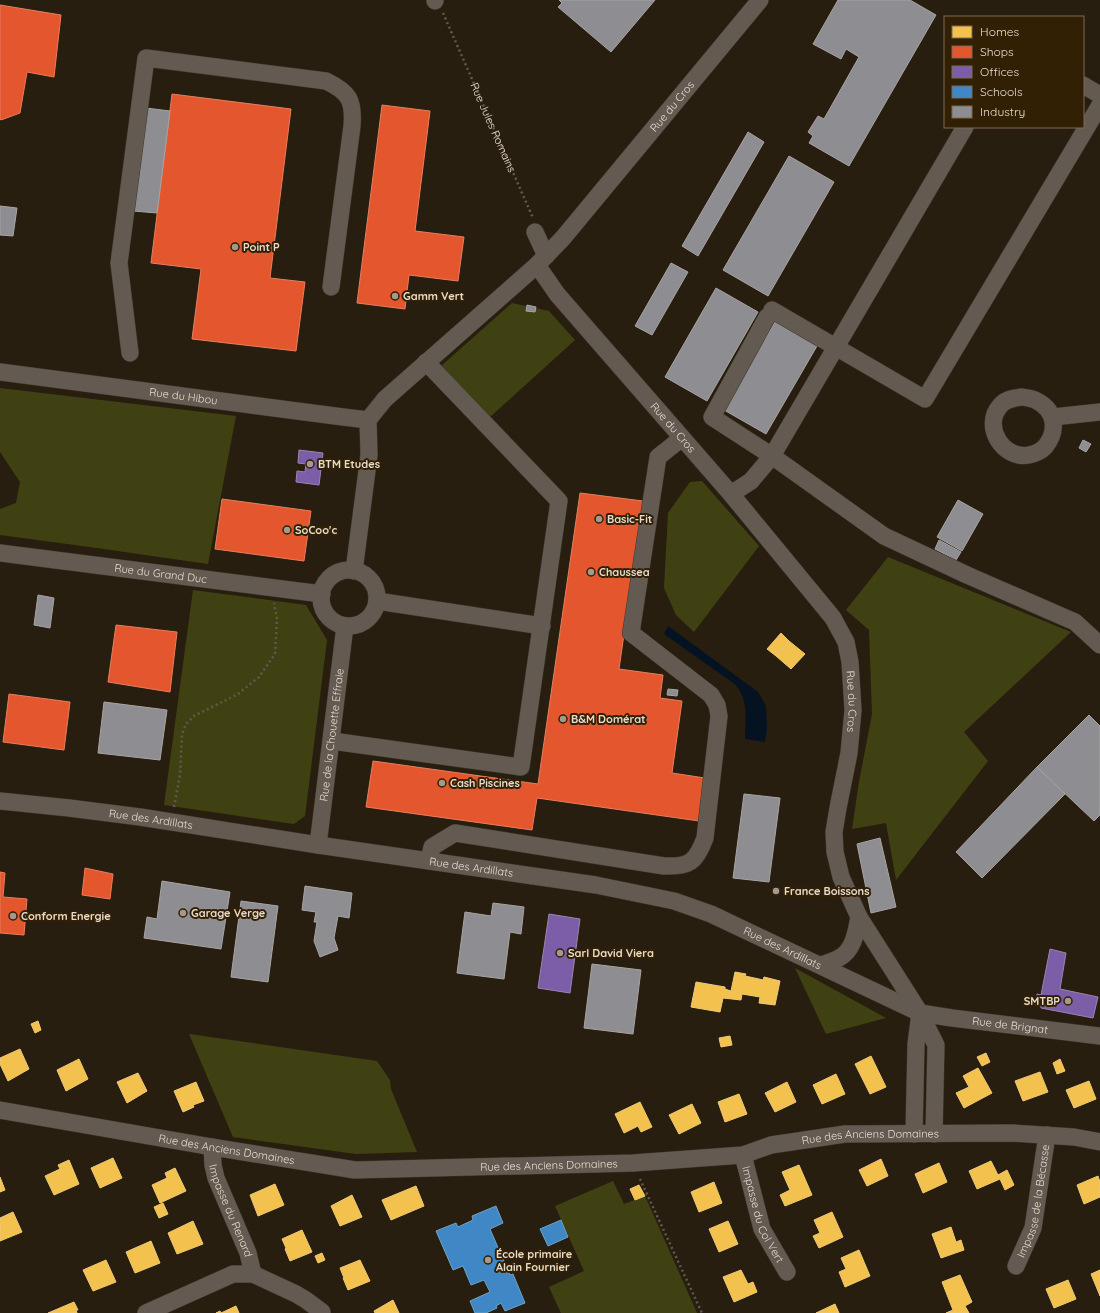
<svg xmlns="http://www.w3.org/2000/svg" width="1100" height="1313" viewBox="0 0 1100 1313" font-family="Quicksand,sans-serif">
  <rect width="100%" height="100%" fill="#281e10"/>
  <g fill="#404113">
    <path d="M512,303L549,311L575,340L490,417L441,366Z"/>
    <path d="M0,388L236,416L208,564L97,548L0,535V509L16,503L20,482L0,452Z"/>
    <path d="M702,481L759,546L694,632L676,615L664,588L668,513L690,482Z"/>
    <path d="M888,557L1071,632L964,732L988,761L896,880L886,823L852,829L859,782L872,714L869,630L846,610Z"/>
    <path d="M193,590L306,605L327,640L305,816L294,824L164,805Z"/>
    <path d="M795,968L886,1018L826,1034Z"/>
    <path d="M189,1034L377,1061L390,1080L391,1089L417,1152L356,1154L233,1137Z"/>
    <path d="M613,1181L624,1204L645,1196L697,1313H561L549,1287L584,1271L555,1206Z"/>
  </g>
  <path fill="#041222" d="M668,626L758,692L766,706L767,729L765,742L745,739C745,718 749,702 736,685L664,634Z"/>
  <g fill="#f2c14e" stroke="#efc974">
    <path d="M781,633L789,641L776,656L767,649Z"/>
    <path d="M789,641L805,654L791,669L776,656Z"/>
    <path d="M735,972L746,974L745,976L759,979L763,980L764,977L780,981L775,1005L759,1003L760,997L742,994L741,1000L723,998L720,1012L691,1007L696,982L725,987V989L731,991Z"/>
    <path d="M38,1021L41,1030L35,1033L31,1024Z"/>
    <path d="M730,1036L732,1045L721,1047L719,1038Z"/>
    <path d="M20,1049L29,1069L8,1081L0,1064V1058Z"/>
    <path d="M986,1053L990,1062L982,1066L977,1057Z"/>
    <path d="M871,1056L886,1087L870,1094L855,1064Z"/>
    <path d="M79,1059L88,1079L66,1091L57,1070Z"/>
    <path d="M1060,1059L1065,1071L1057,1074L1053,1063Z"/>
    <path d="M978,1068L992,1093L964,1108L956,1093L969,1087L963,1076Z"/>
    <path d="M1040,1072L1048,1092L1023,1101L1015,1081Z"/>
    <path d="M138,1073L147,1091L127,1103L117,1082Z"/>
    <path d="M836,1074L845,1094L822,1104L813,1085Z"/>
    <path d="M1089,1081L1096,1099L1074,1108L1066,1090Z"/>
    <path d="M196,1082L204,1101L193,1105L194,1107L183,1112L174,1091Z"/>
    <path d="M787,1082L796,1102L775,1112L765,1093Z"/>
    <path d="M739,1094L747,1114L725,1122L718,1102Z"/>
    <path d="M640,1102L652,1127L641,1132L638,1126L624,1133L615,1114Z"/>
    <path d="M692,1104L701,1123L679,1134L669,1115Z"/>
    <path d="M113,1158L122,1178L100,1188L91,1168Z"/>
    <path d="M881,1159L888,1176L867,1186L859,1170Z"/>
    <path d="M69,1160L79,1184L54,1195L45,1176L60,1169L58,1165Z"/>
    <path d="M991,1161L998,1175L1007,1170L1014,1185L1005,1190L1000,1179L977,1189L969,1171Z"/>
    <path d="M939,1163L947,1182L923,1193L915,1174Z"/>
    <path d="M799,1165L812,1195L785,1206L780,1195L790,1190L782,1172Z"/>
    <path d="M175,1168L186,1191L160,1203L152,1185L167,1178L165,1173Z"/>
    <path d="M1098,1176L1100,1182V1197L1084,1204L1077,1185Z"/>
    <path d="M0,1177L5,1190L0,1192Z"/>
    <path d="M714,1182L722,1203L699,1212L691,1192Z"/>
    <path d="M275,1184L284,1205L258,1216L250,1195Z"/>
    <path d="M639,1185L645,1196L635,1200L630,1189Z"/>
    <path d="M416,1186L424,1206L391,1220L382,1200Z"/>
    <path d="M352,1195L362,1217L340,1226L331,1206Z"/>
    <path d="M163,1203L168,1214L159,1218L154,1207Z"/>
    <path d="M13,1212L22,1232L0,1241V1218Z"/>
    <path d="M832,1212L843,1237L819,1248L813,1236L820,1233L814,1220Z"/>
    <path d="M193,1221L203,1244L177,1254L168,1233Z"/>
    <path d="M728,1221L738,1244L719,1252L709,1229Z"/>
    <path d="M951,1227L956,1242L961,1240L964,1250L941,1258L932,1234Z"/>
    <path d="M302,1230L312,1252L290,1261L285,1249L286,1248L282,1239Z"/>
    <path d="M151,1241L160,1263L135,1273L126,1252Z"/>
    <path d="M859,1250L870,1276L845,1287L839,1272L846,1269L841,1258Z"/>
    <path d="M322,1253L325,1260L318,1263L315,1256Z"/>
    <path d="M106,1260L116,1282L93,1291L83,1270Z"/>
    <path d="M360,1260L370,1281L348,1290L343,1278H344L340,1268Z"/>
    <path d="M741,1270L748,1284L753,1282L757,1292L734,1302L723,1277Z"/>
    <path d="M1100,1270V1296L1091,1274Z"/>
    <path d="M960,1275L972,1302L965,1306L969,1313H946L953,1310L942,1282Z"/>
    <path d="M1068,1280L1076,1299L1054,1308L1046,1289Z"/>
    <path d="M393,1300L399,1313H375L374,1311Z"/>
    <path d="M74,1302L78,1310H76L77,1313H48Z"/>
    <path d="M835,1304L839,1313H816Z"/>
    <path d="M236,1306L239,1313H216L220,1311L221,1313Z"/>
  </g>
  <g fill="#e4572e" stroke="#e57f5d">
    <path d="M0,5L61,15L54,77L27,72L20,113L1,120L0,119Z"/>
    <path d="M172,94L291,109L270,278L305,282L296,351L192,339L201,269L151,263Z"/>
    <path d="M382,105L430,111L415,231L464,237L458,281L409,275L405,309L357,303Z"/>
    <path d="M580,493L643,501L619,669L663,675L660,698L682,701L672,773L705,778L699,821L537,798L532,830L366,807L373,761L538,784Z"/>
    <path d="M222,499L311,511L304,561L215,549Z"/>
    <path d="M116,625L177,632L170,692L108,682Z"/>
    <path d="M9,694L70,702L64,750L3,742Z"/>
    <path d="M85,868L113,874L110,899L82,895Z"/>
    <path d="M0,872L5,873L3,897L27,899L24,935L0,933Z"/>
  </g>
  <g fill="#7b5ea7" stroke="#9b84b2">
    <path d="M299,450L323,453L319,485L296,482L297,471L305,472L306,464L298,463Z"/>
    <path d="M549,914L580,919L570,993L538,988Z"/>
    <path d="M1050,949L1066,953L1060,989L1098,997L1093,1018L1041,1008V1006L1035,1005L1037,994L1041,995Z"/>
  </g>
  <g fill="#3f88c5" stroke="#71a1c7">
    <path d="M496,1206L503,1223L490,1229L510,1275L513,1274L525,1303L505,1311L501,1303L496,1306L497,1308L486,1313H475L470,1301L490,1292L484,1280L471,1285L463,1266L453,1270L436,1231L456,1223L458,1227L473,1220L472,1216Z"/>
    <path d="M561,1220L568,1237L548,1246L540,1229Z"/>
  </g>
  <g fill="#8d8d92" stroke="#a8a4a3">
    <path d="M559,0H655L611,52L558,7L562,3Z"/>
    <path d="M838,0H910L936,15L849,166L809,143L813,136L808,132L818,116L824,119L859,57L846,49L841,59L813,44Z"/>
    <path d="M146,108L170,111L157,213L133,211Z"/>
    <path d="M748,132L764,142L698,256L682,246Z"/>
    <path d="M789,156L834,182L768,296L723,270Z"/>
    <path d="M0,206L17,208L13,236L0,235Z"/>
    <path d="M671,263L688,272L652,335L635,326Z"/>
    <path d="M716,288L758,312L707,401L665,377Z"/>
    <path d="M527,305L536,307L535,312L526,311Z"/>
    <path d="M775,322L817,346L766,434L724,410Z"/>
    <path d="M1083,440L1091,444L1086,452L1079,448Z"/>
    <path d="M958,500L983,514L962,551L937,537Z"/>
    <path d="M939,540L961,552L956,560L935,549Z"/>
    <path d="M38,595L54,598L50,628L34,625Z"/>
    <path d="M668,689L678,690L677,696L667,695Z"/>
    <path d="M104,702L167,710L160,760L98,753Z"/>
    <path d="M1089,715L1100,726V815L1094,821L1037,767Z"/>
    <path d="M1037,767L1065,794L982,878L956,852Z"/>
    <path d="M744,794L780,798L769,882L733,878Z"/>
    <path d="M880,838L896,907L871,913L857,844Z"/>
    <path d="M162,881L230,892L221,949L144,938L147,917L157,919Z"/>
    <path d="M305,886L352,893L349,918L338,916L334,938L338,950L320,957L314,941L317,922H314L316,912L302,910Z"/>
    <path d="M241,901L278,906L268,982L231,977Z"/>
    <path d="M493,903L524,907L521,934L510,932L504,979L457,973L465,912L491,916Z"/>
    <path d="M592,964L641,970L633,1034L584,1028Z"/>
  </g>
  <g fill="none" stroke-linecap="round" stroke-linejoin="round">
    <defs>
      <g id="minor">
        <path d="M435,0V1"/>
        <path d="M1083,85L1100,95"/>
        <path d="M535,232L546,256"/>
        <path id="s2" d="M537,265L557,294L731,494L833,618L846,642L850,662L853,710L849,753L838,808L834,832L835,852L841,877L859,917L920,1013L936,1045L934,1134"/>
        <path d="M772,310L925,399L1100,105"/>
        <path d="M767,317L712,417L772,456L884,536L967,575L1075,622L1100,645"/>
        <path d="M130,353L119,263L146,58L326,81C349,92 354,100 352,126L331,287"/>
        <path id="s3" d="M0,372L343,417L368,420"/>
        <path d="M1022,397C1027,398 1032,398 1037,401C1056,411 1058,431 1045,447C1041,451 1034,454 1029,455C1003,460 982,426 1000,406C1005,399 1014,398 1022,397Z"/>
        <path d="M1053,417L1100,412"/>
        <path id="s4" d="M368,420L385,399L537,265L563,238L760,0"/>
        <path d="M731,494L751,481L772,456L965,127"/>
        <path id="s5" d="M0,553L322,594"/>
        <circle cx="349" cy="598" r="28"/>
        <path d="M354,571L369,455L368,420"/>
        <path d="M377,601L542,626"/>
        <path d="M332,741L521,767L559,501L426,362"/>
        <path id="s6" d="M0,801L69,808L140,817L318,845L596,885L674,901L711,914L920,1013L952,1018L1100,1036"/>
        <path id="s7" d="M318,845L345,626"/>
        <path d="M429,861L432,847L455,833L664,866C690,867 696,862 705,838L719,716L717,705L711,695L631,633L658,457L682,438"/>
        <path d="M821,965C827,963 833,961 839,958C854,950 856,932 859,917"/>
        <path id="s8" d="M0,1110L212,1147L355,1170L633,1163L743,1155L771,1145L845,1134L1012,1133L1074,1137L1100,1142"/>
        <path d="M914,1134L916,1044L920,1013"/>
        <path id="s9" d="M212,1147L213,1165L216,1178L248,1253L253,1274"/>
        <path id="s10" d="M743,1155L762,1229L787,1272"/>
        <path id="s11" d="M1016,1266L1033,1228L1047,1135"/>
        <path d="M146,1313L233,1274H253L296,1294L306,1300L322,1312"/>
      </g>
    </defs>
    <use href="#minor" stroke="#40382e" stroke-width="18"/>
    <g stroke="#5f594f" stroke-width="2.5" stroke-dasharray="2 3" stroke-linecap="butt">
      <path id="s1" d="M443,13L533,218"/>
      <path d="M174,807L180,775L182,734L186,724L194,716L238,694L259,677L275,654L277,619L274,603"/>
      <path d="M640,1179L702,1313"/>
    </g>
    <use href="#minor" stroke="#635a51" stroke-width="17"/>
  </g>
  <g fill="#a4998a" stroke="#322005" stroke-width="1.5">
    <circle cx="235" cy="247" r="4"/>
    <circle cx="395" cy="296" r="4"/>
    <circle cx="310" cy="464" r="4"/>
    <circle cx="599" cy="519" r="4"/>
    <circle cx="287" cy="530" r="4"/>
    <circle cx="591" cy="572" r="4"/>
    <circle cx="563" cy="719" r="4"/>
    <circle cx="442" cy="783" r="4"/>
    <circle cx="776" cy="891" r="4"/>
    <circle cx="183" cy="913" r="4"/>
    <circle cx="13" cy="916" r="4"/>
    <circle cx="560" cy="953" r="4"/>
    <circle cx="1068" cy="1001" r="4"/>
    <circle cx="488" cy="1260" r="4"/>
  </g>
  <g text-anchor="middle" stroke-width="4" stroke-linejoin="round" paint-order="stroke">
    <g font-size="11" fill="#e7dbcc" stroke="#322005">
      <text dy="4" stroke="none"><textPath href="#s4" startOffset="438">Rue du Cros</textPath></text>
      <text dy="4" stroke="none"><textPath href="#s1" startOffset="125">Rue Jules Romains</textPath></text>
      <text dy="4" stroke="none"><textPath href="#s3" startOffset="185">Rue du Hibou</textPath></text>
      <text dy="4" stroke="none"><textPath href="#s2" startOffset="212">Rue du Cros</textPath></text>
      <text dy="4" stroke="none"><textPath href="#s5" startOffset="162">Rue du Grand Duc</textPath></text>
      <text dy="4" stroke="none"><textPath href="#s2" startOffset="548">Rue du Cros</textPath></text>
      <text dy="4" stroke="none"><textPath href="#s7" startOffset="111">Rue de la Chouette Effraie</textPath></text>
      <text dy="4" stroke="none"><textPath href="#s6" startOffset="152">Rue des Ardillats</textPath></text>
      <text dy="4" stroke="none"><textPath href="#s6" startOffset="476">Rue des Ardillats</textPath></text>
      <text dy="4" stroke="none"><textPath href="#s6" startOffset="800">Rue des Ardillats</textPath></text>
      <text dy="4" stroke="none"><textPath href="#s6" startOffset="1043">Rue de Brignat</textPath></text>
      <text dy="4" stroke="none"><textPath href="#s8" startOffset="878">Rue des Anciens Domaines</textPath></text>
      <text dy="4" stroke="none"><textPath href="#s8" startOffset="230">Rue des Anciens Domaines</textPath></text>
      <text dy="4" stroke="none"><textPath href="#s8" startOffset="554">Rue des Anciens Domaines</textPath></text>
      <text dy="4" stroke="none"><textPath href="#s11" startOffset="68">Impasse de la Bécasse</textPath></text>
      <text dy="4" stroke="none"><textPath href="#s9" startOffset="67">Impasse du Renard</textPath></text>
      <text dy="4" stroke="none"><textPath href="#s10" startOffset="63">Impasse du Col Vert</textPath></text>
    </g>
    <g font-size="11" font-weight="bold" fill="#e7dbcc" stroke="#322005" text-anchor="start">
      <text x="243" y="251">Point P</text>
      <text x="403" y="300">Gamm Vert</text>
      <text x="318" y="468">BTM Etudes</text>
      <text x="607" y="523">Basic-Fit</text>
      <text x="295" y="534">SoCoo'c</text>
      <text x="599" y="576">Chaussea</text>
      <text x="571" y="723">B&amp;M Domérat</text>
      <text x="450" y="787">Cash Piscines</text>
      <text x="784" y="895">France Boissons</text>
      <text x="191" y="917">Garage Verge</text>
      <text x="21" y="920">Conform Energie</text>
      <text x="568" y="957">Sarl David Viera</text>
      <text x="1060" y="1005" text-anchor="end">SMTBP</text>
      <text x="496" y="1258">École primaire<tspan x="496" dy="13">Alain Fournier</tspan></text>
    </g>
  </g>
  <rect x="944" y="16" width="140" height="112" fill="#322005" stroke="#7a6b55"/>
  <rect x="952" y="26" width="20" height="12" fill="#f2c14e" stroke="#7a6b55"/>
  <text x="980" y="36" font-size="12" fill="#e7dbcc">Homes</text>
  <rect x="952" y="46" width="20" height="12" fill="#e4572e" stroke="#7a6b55"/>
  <text x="980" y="56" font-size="12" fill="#e7dbcc">Shops</text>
  <rect x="952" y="66" width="20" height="12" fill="#7b5ea7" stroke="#7a6b55"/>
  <text x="980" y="76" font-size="12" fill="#e7dbcc">Offices</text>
  <rect x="952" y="86" width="20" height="12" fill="#3f88c5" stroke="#7a6b55"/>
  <text x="980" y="96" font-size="12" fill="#e7dbcc">Schools</text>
  <rect x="952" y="106" width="20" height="12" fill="#8d8d92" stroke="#7a6b55"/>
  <text x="980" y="116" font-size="12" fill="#e7dbcc">Industry</text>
</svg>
